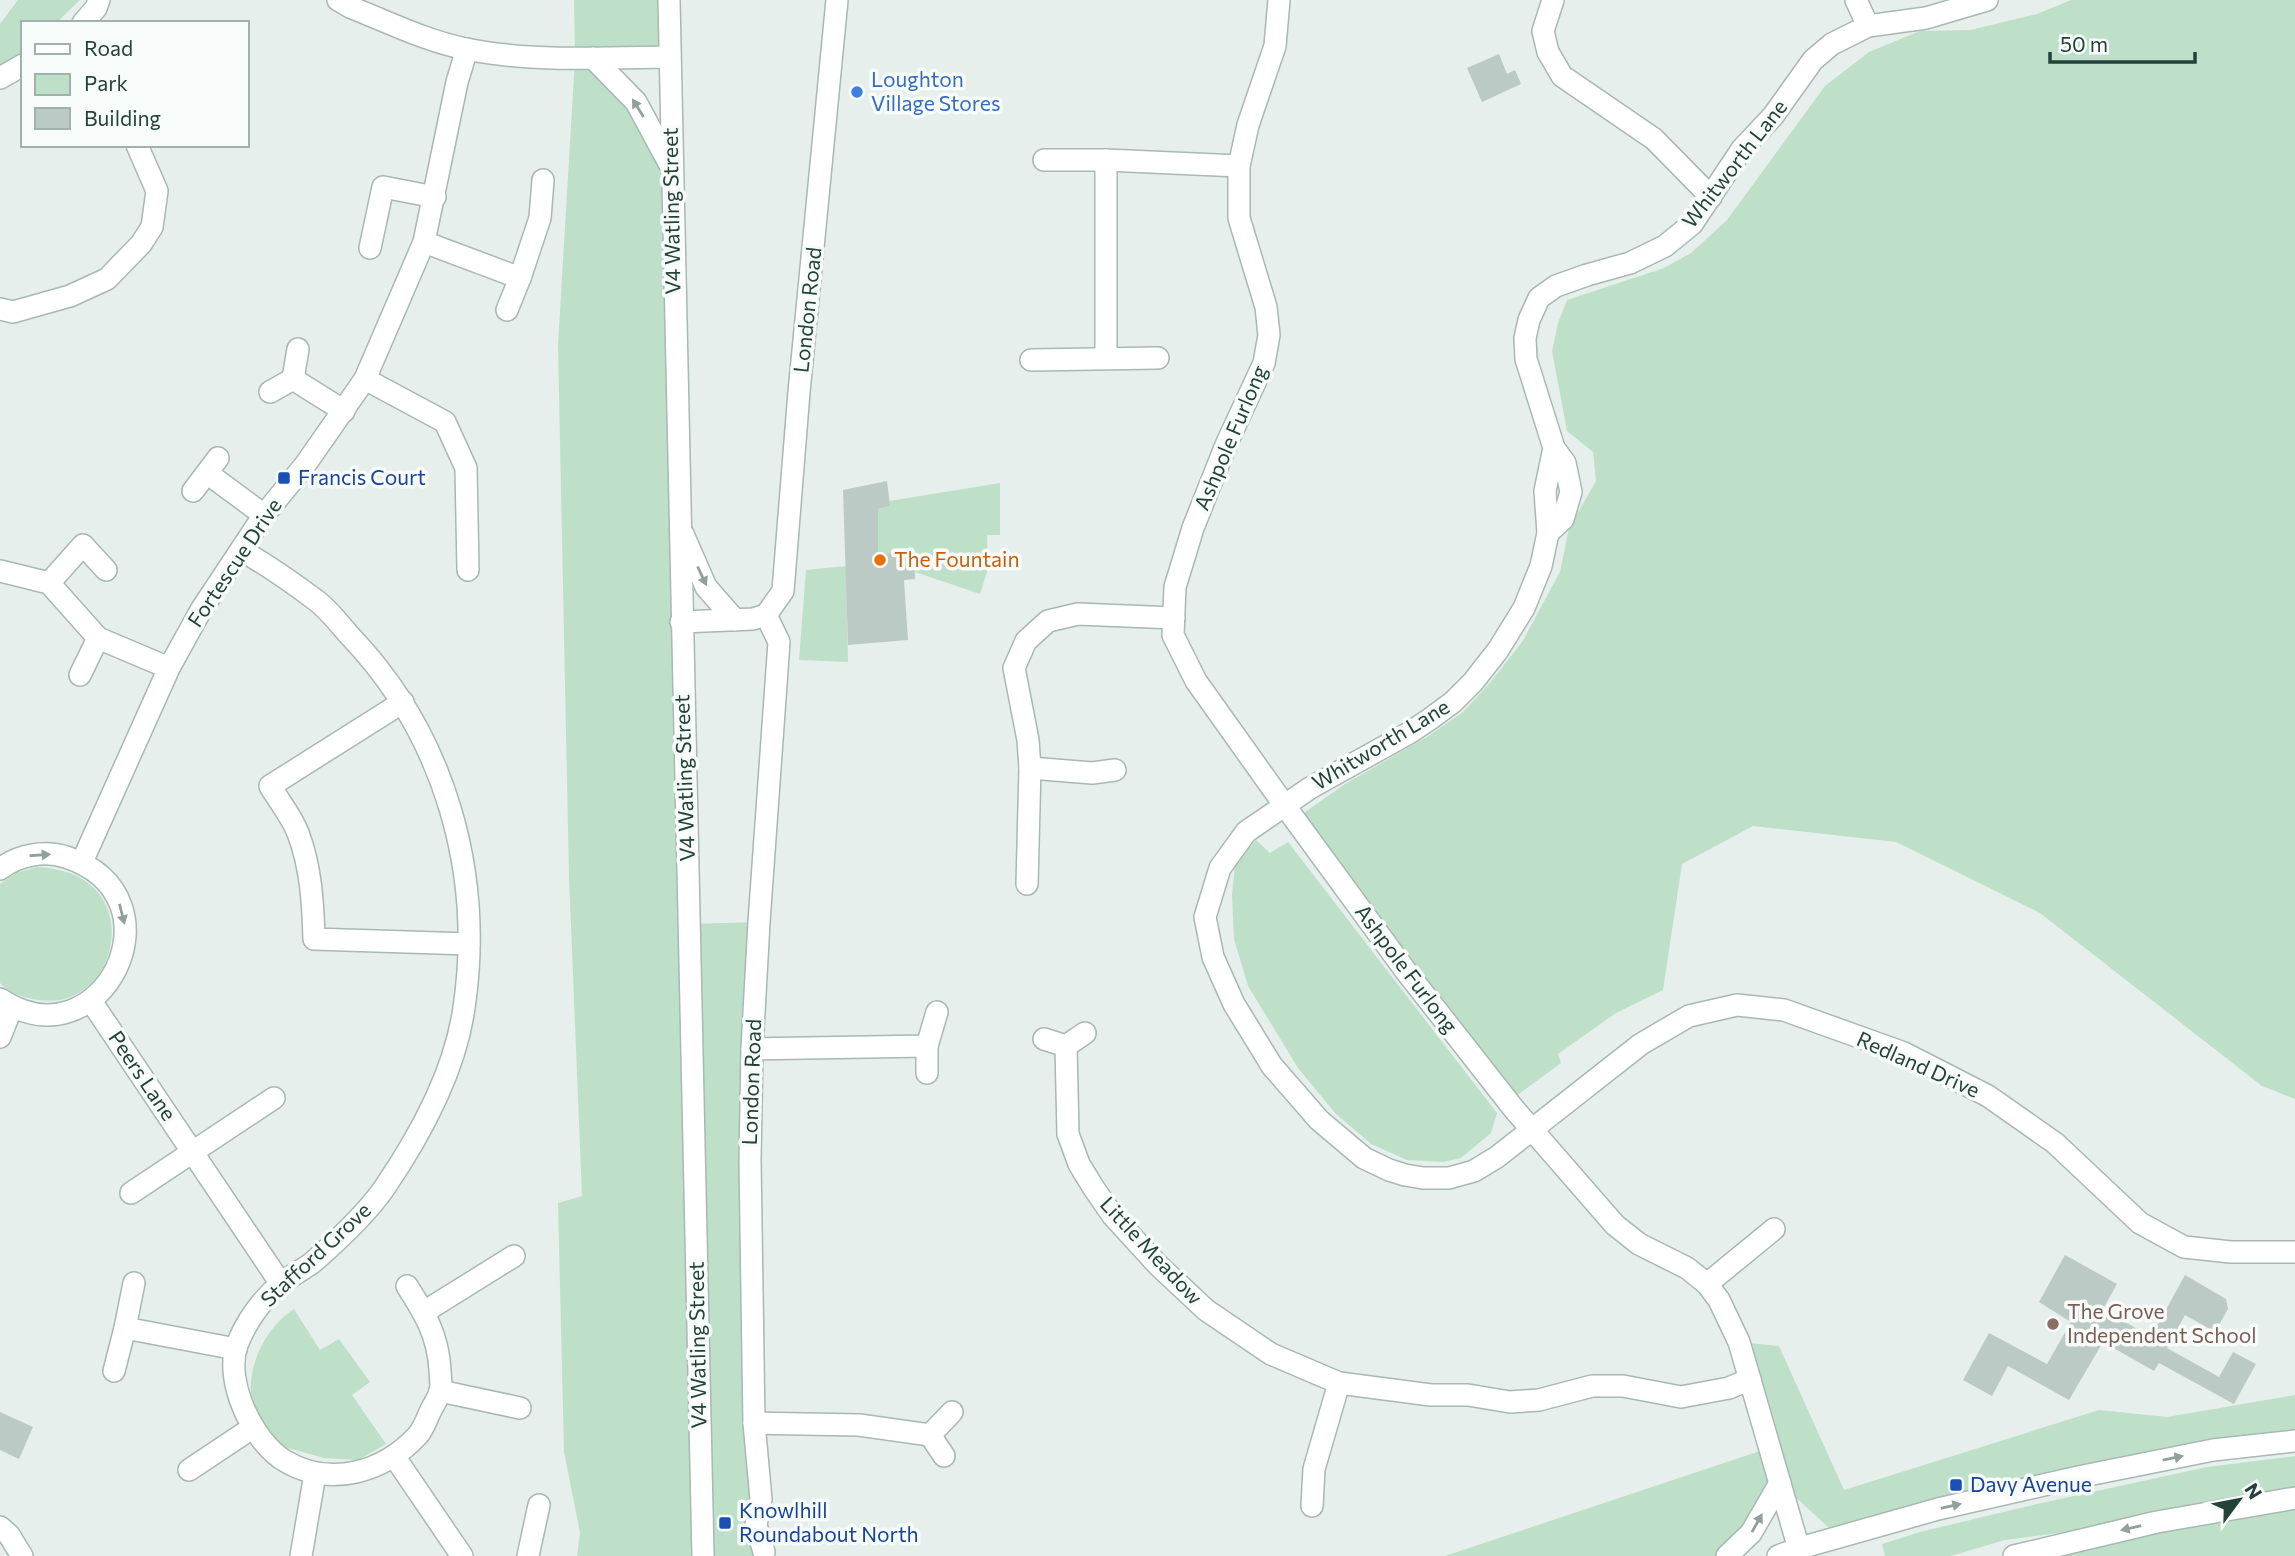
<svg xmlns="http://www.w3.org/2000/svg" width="2295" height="1556" viewBox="0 0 2295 1556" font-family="Commissioner,sans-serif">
  <rect width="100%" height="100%" fill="#e6efeb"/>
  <g fill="#bfe0c8">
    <path d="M18,0H80L56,23H23V55L0,76V24Z"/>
    <path d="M574,0H669V57L594,58L671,167L690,924L759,922L752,1049L763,1556H577L580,1533L564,1452L558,1203L582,1196L569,877L558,345L575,58Z"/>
    <path d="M2071,0H2295V1099L2262,1086L2040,913L1896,842L1753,826L1682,864L1663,990L1616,1013L1558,1054L1561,1063L1516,1096L1301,815L1345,784L1430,735L1463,712L1489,684L1522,642L1560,572L1569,528L1596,481L1593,452L1567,431L1552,351L1558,323L1567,300L1664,268L1691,253L1727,220L1825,86L1869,52L1920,31L1970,30L2037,14Z"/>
    <path d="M1000,483V535H987L988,569L980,594L915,572L913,551L878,554V509L890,506L889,501Z"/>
    <path d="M846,566L848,662L799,660L806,570Z"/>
    <path d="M1256,840L1270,853L1288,842L1497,1113L1491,1133L1461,1158L1443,1162L1407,1160L1371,1144L1336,1114L1298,1068L1248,986L1234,939L1232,895L1235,864Z"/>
    <path d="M37,867C151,871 121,1013 39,1000C25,998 10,994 0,983V884L16,873Z"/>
    <path d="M294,1309L320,1350L339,1339L370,1382L352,1395L386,1444L358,1460L324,1458L277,1445C270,1433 259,1420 254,1408C242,1373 265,1327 294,1309Z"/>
    <path d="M1739,1342L1779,1346L1844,1490L2099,1410L2167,1417L2295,1395V1441L1839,1537L1780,1483L1727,1556H1445L1769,1448Z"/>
    <path d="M2295,1456V1493L2097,1528L2005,1540L1951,1556H1885L1882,1544L1920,1532L2037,1504L2207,1467Z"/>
    <path d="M2295,1498V1556H2014Z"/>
  </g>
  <g fill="#bbcac4">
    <path d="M1499,54L1507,74L1515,70L1521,84L1482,102L1467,68Z"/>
    <path d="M887,481L890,506L878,509V554L914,551L915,579L904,580L908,640L848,645L843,490Z"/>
    <path d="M2065,1255L2117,1284L2103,1309L2151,1337L2185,1275L2226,1299L2228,1309L2215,1332L2185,1315L2167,1348L2219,1377L2233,1352L2256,1364L2234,1404L2159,1363L2154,1371L2103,1342L2069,1400L2008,1366L1992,1396L1963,1380L1989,1333L2047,1364L2071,1322L2039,1302Z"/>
    <path d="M0,1412L33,1427L19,1459L0,1450Z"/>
  </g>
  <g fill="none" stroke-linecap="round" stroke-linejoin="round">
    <defs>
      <g id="minor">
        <path d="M338,0L350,7C388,22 426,41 466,49C529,62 604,58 669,57"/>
        <path d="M669,0L703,1556"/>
        <path d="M1279,0L1275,46L1248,125L1239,166V218L1266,307L1269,335L1264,363L1226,445L1193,528L1175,587L1173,635L1196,681L1285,806L1405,970L1514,1109L1615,1225L1639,1244L1687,1268L1707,1284L1719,1300L1739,1342L1801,1556"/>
        <path d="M1553,0L1543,31L1548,52L1562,76L1654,139L1711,197"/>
        <path d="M1856,0L1868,26"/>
        <path d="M83,23L96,8L99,0"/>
        <path d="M593,58L636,102L669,163"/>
        <path d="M0,78L23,65"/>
        <path d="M1044,160H1106L1239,166"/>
        <path d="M424,242L520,278L540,218L543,180"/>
        <path d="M370,248L383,187L435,197"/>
        <path d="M0,309L13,312L70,296L107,279L141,244L152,227L157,191L137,145"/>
        <path d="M507,310L520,278"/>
        <path d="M1106,358V160"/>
        <path d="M1031,360L1158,358"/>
        <path d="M293,379L344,411"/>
        <path d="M365,379L445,422L466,468L468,570"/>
        <path d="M270,392L293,379L298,349"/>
        <path d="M1554,448L1545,491L1548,533L1541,566L1524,608L1498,650L1473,682L1453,702L1430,719L1409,733L1310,788L1246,832L1220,868L1205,917L1213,957L1234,1004L1272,1066L1319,1120L1364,1158L1389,1170L1405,1175L1423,1178H1449L1474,1171L1497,1157L1641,1044L1689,1016L1737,1005L1784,1010L1904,1053L1988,1096L2055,1143L2140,1223L2184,1247L2231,1252H2295"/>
        <path d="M207,473L264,515"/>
        <path d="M193,491L218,458"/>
        <path d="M1548,533L1563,519L1571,492L1565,463L1554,448L1526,359L1525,338L1529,320L1539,298L1556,286L1587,275L1630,263L1665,246L1692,224L1742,149L1773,116L1813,60L1832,44L1868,26L1926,18L1987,0"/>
        <path d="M683,534L706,587L735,620"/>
        <path d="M241,550C267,565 293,583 317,601C330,611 340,625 351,637C445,736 484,873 464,1008C455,1072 421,1134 385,1187C368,1212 335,1243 312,1263C302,1270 292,1275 282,1283C263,1298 246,1321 237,1345C224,1381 253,1442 285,1461C331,1488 384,1472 418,1435C424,1428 427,1418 431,1410C434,1404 439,1397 440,1391C442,1385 440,1376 440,1370C438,1335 425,1314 407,1286"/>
        <path d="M0,571L49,583L98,638L169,668"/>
        <path d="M49,583L83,545L106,570"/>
        <path d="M681,622L753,619L766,615L783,591L799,392L837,0"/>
        <path d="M80,675L98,638"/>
        <path d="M403,702L270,786C279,801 292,817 298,833C311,867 313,903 314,939L469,944"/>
        <path d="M1030,768L1092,773L1115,770"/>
        <path d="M82,862L169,668L201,610L264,515L305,465L365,379L424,242L457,82L467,49"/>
        <path d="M0,869C18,855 45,850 66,857C187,897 101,1067 0,999"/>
        <path d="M1027,884L1030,768L1028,740L1014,668L1026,641L1048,621L1078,614L1174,618"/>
        <path d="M91,1001L281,1284"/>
        <path d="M0,1037L12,1007"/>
        <path d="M1044,1039L1066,1046L1085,1033"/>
        <path d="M927,1046V1073"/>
        <path d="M1066,1046L1068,1134L1079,1164L1093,1187L1113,1216L1158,1265L1206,1310L1271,1354L1339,1383L1431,1395H1468L1510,1402L1539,1400L1592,1386H1623L1681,1397L1729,1388L1750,1379"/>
        <path d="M752,1049L927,1046L937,1012"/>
        <path d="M131,1193L274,1098"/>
        <path d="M1707,1284L1774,1229"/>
        <path d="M424,1312L514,1256"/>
        <path d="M125,1328L134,1283"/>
        <path d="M114,1371L125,1328L236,1349"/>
        <path d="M440,1391L520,1408"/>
        <path d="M754,1423L859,1425L930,1435"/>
        <path d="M930,1435L952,1412"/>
        <path d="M930,1435L944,1456"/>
        <path d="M394,1456L462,1556"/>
        <path d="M189,1470L252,1428"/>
        <path d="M1312,1506L1314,1469L1339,1383"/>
        <path d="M0,1527L9,1535L22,1556"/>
        <path d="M764,1552L756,1525L761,1499L754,1423L750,1160L752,1049L759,922L779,642L766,615"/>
        <path d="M301,1556L315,1474"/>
        <path d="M528,1556L539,1505"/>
        <path d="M1727,1556L1751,1533L1780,1483"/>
        <path d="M1778,1556L1800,1548L1938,1509L2083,1476L2213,1450L2295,1441"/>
        <path d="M2014,1556L2157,1522L2295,1498"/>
      </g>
    </defs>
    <use href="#minor" stroke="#a8b8b2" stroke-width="24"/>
    <use href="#minor" stroke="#fff" stroke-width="21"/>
  </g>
  <defs><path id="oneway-solid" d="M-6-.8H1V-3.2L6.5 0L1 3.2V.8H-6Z" transform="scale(1.75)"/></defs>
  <g fill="#92a09c">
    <use href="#oneway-solid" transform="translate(638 108) rotate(-122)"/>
    <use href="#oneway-solid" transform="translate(702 576) rotate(65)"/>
    <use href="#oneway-solid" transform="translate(40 855) rotate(-4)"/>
    <use href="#oneway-solid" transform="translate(122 914) rotate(76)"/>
    <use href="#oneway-solid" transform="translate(2173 1458) rotate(-11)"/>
    <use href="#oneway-solid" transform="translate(1951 1506) rotate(-13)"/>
    <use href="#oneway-solid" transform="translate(1757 1523) rotate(-61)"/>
    <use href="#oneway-solid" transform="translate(2131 1528) rotate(167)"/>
  </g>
  <circle fill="#3f7fe0" stroke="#f7fbf9" stroke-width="2.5" cx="857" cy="92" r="7"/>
  <g fill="#1a4fb4" stroke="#f7fbf9" stroke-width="2.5">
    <rect x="277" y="471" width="14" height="14" rx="3.5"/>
    <rect x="1949" y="1478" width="14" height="14" rx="3.5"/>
    <rect x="718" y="1516" width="14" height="14" rx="3.5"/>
  </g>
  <circle fill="#e8710a" stroke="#f7fbf9" stroke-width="2.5" cx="880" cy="560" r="7"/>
  <circle fill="#8d6e63" stroke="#f7fbf9" stroke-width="2.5" cx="2053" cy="1324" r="7"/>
  <g text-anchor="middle" stroke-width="7" stroke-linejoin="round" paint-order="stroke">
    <g font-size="21" fill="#366cbe" stroke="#f7fbf9" text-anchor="start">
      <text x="871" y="87">Loughton<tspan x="871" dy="24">Village Stores</tspan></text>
    </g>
    <g font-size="21" fill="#24423a" stroke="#f7fbf9">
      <text transform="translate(1735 164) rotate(-52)" y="7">Whitworth Lane</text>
      <text transform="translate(672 211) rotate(-91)" y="7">V4 Watling Street</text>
      <text transform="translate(808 310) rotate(-84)" y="7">London Road</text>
      <text transform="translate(1231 438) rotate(-67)" y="7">Ashpole Furlong</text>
      <text transform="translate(235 563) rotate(-56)" y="7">Fortescue Drive</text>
      <text transform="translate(1381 745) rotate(-31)" y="7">Whitworth Lane</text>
      <text transform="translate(685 778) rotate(-92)" y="7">V4 Watling Street</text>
      <text transform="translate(1406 969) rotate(53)" y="7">Ashpole Furlong</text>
      <text transform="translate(1918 1065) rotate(24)" y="7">Redland Drive</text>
      <text transform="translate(142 1076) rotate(56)" y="7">Peers Lane</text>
      <text transform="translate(752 1082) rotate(-88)" y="7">London Road</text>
      <text transform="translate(1151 1251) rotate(47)" y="7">Little Meadow</text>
      <text transform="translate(316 1255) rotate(-43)" y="7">Stafford Grove</text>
      <text transform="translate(698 1345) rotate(-91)" y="7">V4 Watling Street</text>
    </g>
    <g font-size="21" fill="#164399" stroke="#f7fbf9" text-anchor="start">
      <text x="298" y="485">Francis Court</text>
      <text x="1970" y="1492">Davy Avenue</text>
      <text x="739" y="1518">Knowlhill<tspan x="739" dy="24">Roundabout North</tspan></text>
    </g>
    <g font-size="21" fill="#c56008" stroke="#f7fbf9" text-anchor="start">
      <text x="894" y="567">The Fountain</text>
    </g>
    <g font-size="21" fill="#785e54" stroke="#f7fbf9" text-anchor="start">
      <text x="2067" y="1319">The Grove<tspan x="2067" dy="24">Independent School</tspan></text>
    </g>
  </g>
  <rect x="21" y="21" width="228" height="126" fill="#f7fbf9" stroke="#a3b1ad" stroke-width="2"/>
  <rect x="35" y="44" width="35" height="10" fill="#ffffff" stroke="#a3b1ad" stroke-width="2"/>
  <text x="84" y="56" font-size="21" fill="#24423a">Road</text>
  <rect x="35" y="74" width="35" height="21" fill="#bfe0c8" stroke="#a3b1ad" stroke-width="2"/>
  <text x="84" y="91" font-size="21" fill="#24423a">Park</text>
  <rect x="35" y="108" width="35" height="21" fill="#bbcac4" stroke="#a3b1ad" stroke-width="2"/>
  <text x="84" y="126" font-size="21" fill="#24423a">Building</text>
  <g transform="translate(2239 1500) rotate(58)" stroke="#f7fbf9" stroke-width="5" paint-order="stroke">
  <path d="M0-5L12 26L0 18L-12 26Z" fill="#24423a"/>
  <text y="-10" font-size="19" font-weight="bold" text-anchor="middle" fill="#24423a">N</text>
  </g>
  <path d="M2050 52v10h145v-10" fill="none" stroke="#24423a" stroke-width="3.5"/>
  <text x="2060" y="52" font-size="21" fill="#24423a" stroke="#f7fbf9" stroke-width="5" paint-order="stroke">50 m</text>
</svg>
